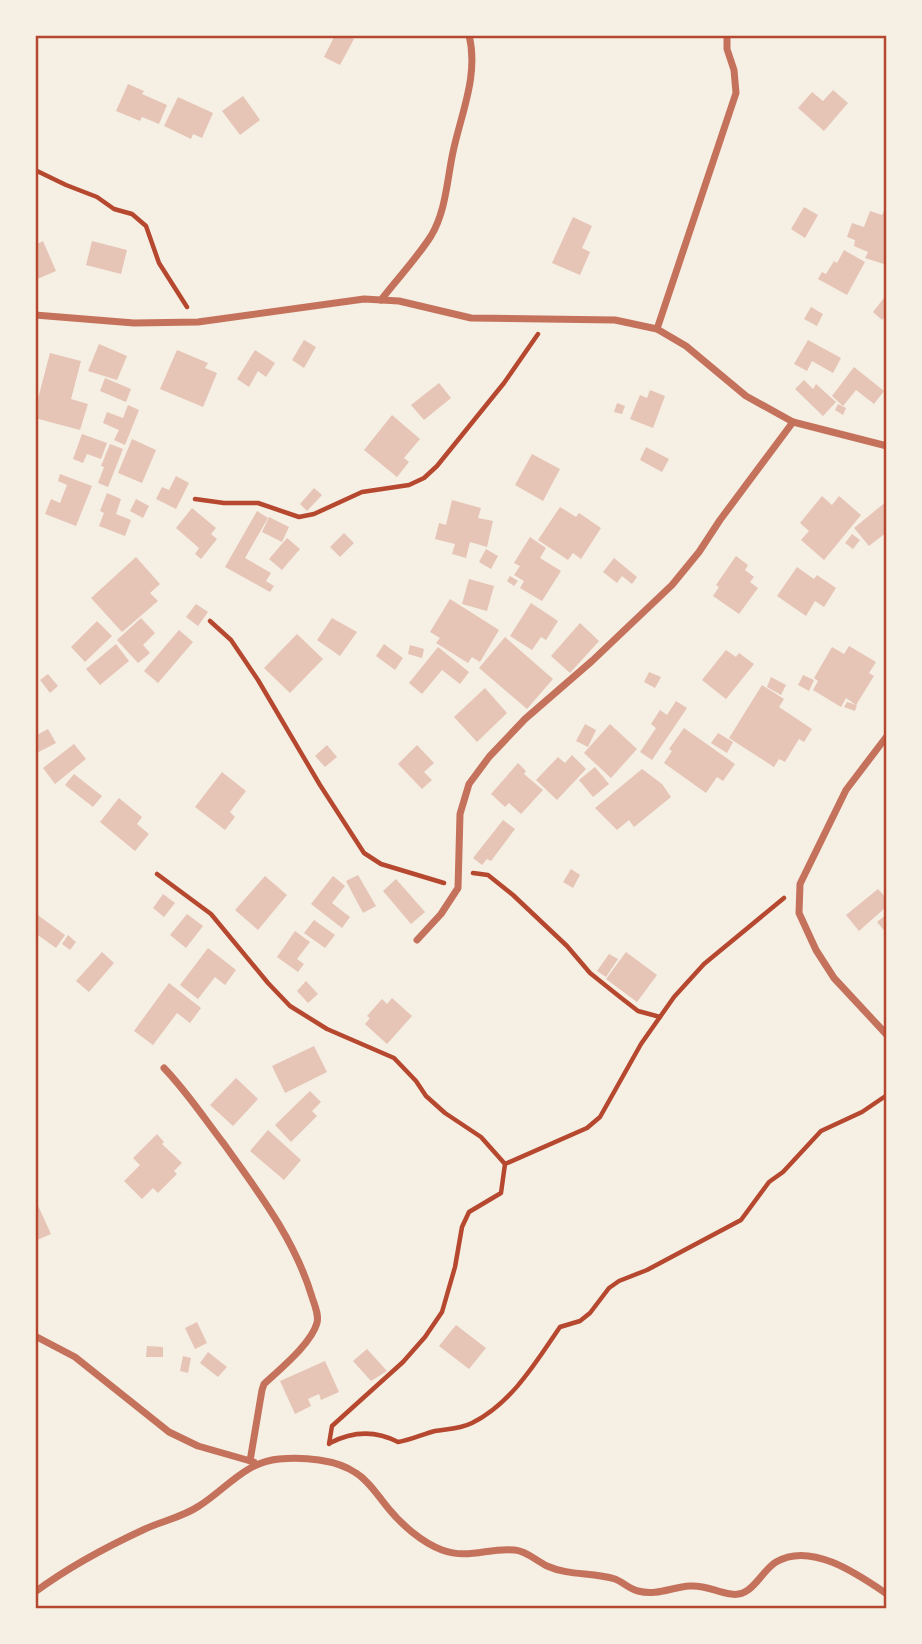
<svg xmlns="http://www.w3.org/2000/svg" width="922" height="1644" viewBox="0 0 922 1644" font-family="Lato,sans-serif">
  <rect width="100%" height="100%" fill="#f6efe4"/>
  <g fill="#e6c5b7">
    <path d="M335,35H346L354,39L340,65L324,57Z"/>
    <path d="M128,84L144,91L142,94L167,105L159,124L142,117L140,121L116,111Z"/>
    <path d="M833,90L848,103L824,131L798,108L812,92L823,101Z"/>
    <path d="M243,96L260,120L240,135L222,111Z"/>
    <path d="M178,97L213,113L202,138L193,134L191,139L164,126Z"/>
    <path d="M887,204V265L865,258L868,252L854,246L855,240L847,237L852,223L864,227L870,211L882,215Z"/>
    <path d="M804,207L818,215L805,238L791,229Z"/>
    <path d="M573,217L592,226L582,248L590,252L580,275L552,263Z"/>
    <path d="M43,241L56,271L35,280V245Z"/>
    <path d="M92,241L127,250L121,274L86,265Z"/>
    <path d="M844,250L865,262L847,295L818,279L822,272L826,274L834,261L837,263Z"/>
    <path d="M887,294V314L882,320L873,312Z"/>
    <path d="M811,307L823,314L817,326L804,319Z"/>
    <path d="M304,340L316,347L304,368L292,360Z"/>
    <path d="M808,340L841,358L833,373L812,361L807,371L794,364Z"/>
    <path d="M99,344L127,356L117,380L88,371Z"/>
    <path d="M177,350L208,363L205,368L217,373L203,407L160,389Z"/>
    <path d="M255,350L275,363L266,377L258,371L249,387L237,379Z"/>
    <path d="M50,353L81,361L71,399L88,404L80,430L35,418V410Z"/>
    <path d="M854,367L884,391L874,404L856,390L843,406L832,396Z"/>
    <path d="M105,378L131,389L126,402L100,391Z"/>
    <path d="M804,380L813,389L816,384L836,402L823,416L795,389Z"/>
    <path d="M439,383L451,398L424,420L411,405Z"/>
    <path d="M650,390L665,396L653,428L630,419L640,395L647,398Z"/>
    <path d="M617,403L625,406L622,414L614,412Z"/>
    <path d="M838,404L846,408L843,415L835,410Z"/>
    <path d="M128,405L139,410L125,445L114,440L119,430L103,423L107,412L123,418Z"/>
    <path d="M392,415L420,439L404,458L409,462L397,477L364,450Z"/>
    <path d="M82,434L107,443L101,459L87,454L83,463L73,459Z"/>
    <path d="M132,439L156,450L142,483L118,473Z"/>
    <path d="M110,444L123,449L108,487L98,483L104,467L101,466Z"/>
    <path d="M646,447L669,459L662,472L640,460Z"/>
    <path d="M532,454L560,469L543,501L515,485Z"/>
    <path d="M60,474L92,486L76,526L45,514L51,499L60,503L67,485L58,481Z"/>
    <path d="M176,476L189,483L176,509L156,499L162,487L169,490Z"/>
    <path d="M314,488L322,495L307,511L300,504Z"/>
    <path d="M107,493L121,499L116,514L131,520L125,536L99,526L104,513L100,511Z"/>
    <path d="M822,496L832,505L839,496L861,515L824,560L801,540L809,531L800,523Z"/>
    <path d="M136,499L149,506L143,518L130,511Z"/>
    <path d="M452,500L481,508L478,518L493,521L487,547L470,542L466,558L452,554L455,544L435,539L439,523L446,525Z"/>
    <path d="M887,501V532L869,546L854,528Z"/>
    <path d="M560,507L576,517L579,513L601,528L581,559L573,553L568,560L538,540Z"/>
    <path d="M192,508L216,528L211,534L217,539L201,559L195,554L199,548L176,528Z"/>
    <path d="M257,511L268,518L245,558L271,573L266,581L274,586L270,592L225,567Z"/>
    <path d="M269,517L289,527L282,542L262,532Z"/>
    <path d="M344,533L354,543L340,557L330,547Z"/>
    <path d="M852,534L860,540L853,549L845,543Z"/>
    <path d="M530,537L546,548L540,558L561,571L542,601L520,588L524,581L514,575L520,566L514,563Z"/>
    <path d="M287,538L300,549L282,570L269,559Z"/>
    <path d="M486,549L498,556L491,569L479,562Z"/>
    <path d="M736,556L748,565L745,570L754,577L750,582L758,588L739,614L713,596L719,587L716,585Z"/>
    <path d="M136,557L160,584L150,593L158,601L122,632L91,598Z"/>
    <path d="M614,558L637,577L632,584L622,576L617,583L603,572Z"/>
    <path d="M797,567L814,579L817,575L836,588L824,607L815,601L806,616L777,596Z"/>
    <path d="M510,576L518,581L514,586L507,581Z"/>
    <path d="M469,579L494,586L487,611L462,604Z"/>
    <path d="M450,599L499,630L480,662L472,657L468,663L436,643L440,638L430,632Z"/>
    <path d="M531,603L558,621L546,640L541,637L532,650L510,636Z"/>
    <path d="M196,604L208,612L198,626L186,617Z"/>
    <path d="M141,618L155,633L143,645L150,653L138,663L117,640Z"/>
    <path d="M332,618L357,632L340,656L317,640Z"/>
    <path d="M97,621L112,636L85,662L71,647Z"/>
    <path d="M580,623L599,641L570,673L551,656Z"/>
    <path d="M179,630L193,642L158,683L144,671Z"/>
    <path d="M297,634L323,659L290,693L264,668Z"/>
    <path d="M505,637L553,679L527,709L479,668Z"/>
    <path d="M116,644L129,661L100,685L86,669Z"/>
    <path d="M384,644L403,658L395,670L376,656Z"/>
    <path d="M410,645L424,649L422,658L408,654Z"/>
    <path d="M849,646L876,662L869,673L874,676L856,705L846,698L841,707L813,690L818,681L814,678L832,647L844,654Z"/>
    <path d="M438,647L469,672L460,684L442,670L422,694L409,683Z"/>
    <path d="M726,650L736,657L739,653L754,664L726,699L702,680Z"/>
    <path d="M649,672L661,677L655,688L644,682Z"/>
    <path d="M48,674L58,686L50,693L40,680Z"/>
    <path d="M803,675L814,680L809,691L798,685Z"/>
    <path d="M771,677L786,685L781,695L767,687Z"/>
    <path d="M762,685L784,699L779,707L812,729L804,742L799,739L785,762L779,759L774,767L729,738Z"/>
    <path d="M485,688L507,713L477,742L454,717Z"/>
    <path d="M676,701L687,708L652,760L640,752L656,728L651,724L660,710L667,715Z"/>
    <path d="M847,702L857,705L855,711L844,707Z"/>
    <path d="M585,724L596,730L588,747L576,741Z"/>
    <path d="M610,724L637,749L611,778L584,753Z"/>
    <path d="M684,728L735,764L723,781L717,777L706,793L664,763L672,751L669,749Z"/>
    <path d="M48,729L56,743L35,754V736Z"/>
    <path d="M718,733L733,742L727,753L711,743Z"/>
    <path d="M74,744L86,759L55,784L43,768Z"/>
    <path d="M327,745L337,757L325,767L315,756Z"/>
    <path d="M417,745L434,763L424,772L432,780L422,789L398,764Z"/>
    <path d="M572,755L586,769L557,800L536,780L558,757L565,763Z"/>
    <path d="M518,763L526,771L524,774L543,790L521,814L509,803L505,807L491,794Z"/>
    <path d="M595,767L609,784L593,797L579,780Z"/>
    <path d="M642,769L662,784L671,797L634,827L629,820L617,830L595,808Z"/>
    <path d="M222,772L246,791L230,812L235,817L225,830L195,807Z"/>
    <path d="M74,774L102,796L93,807L65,785Z"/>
    <path d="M119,798L142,817L137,824L149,834L135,851L100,822Z"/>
    <path d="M503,820L515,829L491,861L487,859L482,865L473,858Z"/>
    <path d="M571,869L580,875L573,888L563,882Z"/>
    <path d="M358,875L376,906L363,913L346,881Z"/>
    <path d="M265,876L287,895L258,930L235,910Z"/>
    <path d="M333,876L345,886L332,903L350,917L342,928L311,904Z"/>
    <path d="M396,879L425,912L411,924L383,891Z"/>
    <path d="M878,889L887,899V910L885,908L859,931L846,915Z"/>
    <path d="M163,894L175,903L164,917L153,908Z"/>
    <path d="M35,913L65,935L56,948L35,933Z"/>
    <path d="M187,914L203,926L186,948L170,935Z"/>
    <path d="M887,914V934L877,922Z"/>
    <path d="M314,920L335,935L325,948L304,933Z"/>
    <path d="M295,931L310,942L297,959L304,964L298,972L277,957Z"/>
    <path d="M68,935L76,942L70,950L62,944Z"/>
    <path d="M208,948L236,970L225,985L215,977L198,999L180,985Z"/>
    <path d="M102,952L114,963L89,992L76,981Z"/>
    <path d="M626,952L657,975L637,1002L606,979Z"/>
    <path d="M609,954L618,959L606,977L597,971Z"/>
    <path d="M306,981L318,994L308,1003L297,991Z"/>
    <path d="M169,983L201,1008L190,1023L177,1013L153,1045L134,1031Z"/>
    <path d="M392,998L412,1016L387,1044L365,1024L370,1018L367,1016L382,999L387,1004Z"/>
    <path d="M314,1046L327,1072L285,1093L272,1066Z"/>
    <path d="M236,1078L258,1099L233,1126L210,1105Z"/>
    <path d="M310,1091L321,1102L312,1111L317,1116L291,1142L275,1125Z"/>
    <path d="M268,1130L301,1160L284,1180L250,1151Z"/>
    <path d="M157,1134L164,1142L162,1144L182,1163L174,1171L177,1174L158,1193L153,1188L142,1199L124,1181L140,1165L133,1158Z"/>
    <path d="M35,1199L51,1234L35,1241Z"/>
    <path d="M197,1322L207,1343L195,1349L185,1328Z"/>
    <path d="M456,1325L486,1348L469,1369L439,1346Z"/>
    <path d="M147,1346L163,1347V1357H146Z"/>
    <path d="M367,1349L387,1371L371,1381L353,1361Z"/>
    <path d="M208,1352L227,1367L218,1377L200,1363Z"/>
    <path d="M183,1356L191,1358L188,1373L180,1371Z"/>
    <path d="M325,1361L339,1392L321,1400L319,1394L308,1399L311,1406L295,1414L280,1381Z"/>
  </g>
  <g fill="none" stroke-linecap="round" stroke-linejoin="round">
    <g stroke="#b5482f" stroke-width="4.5">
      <path d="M35,170L66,185L97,197L114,209L132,214L146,226L159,263L187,307"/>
      <path d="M195,499L224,503H258L299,517L314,514L362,492L409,485L424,478L437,466L504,383L538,334"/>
      <path d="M210,621L231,640L258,680L320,785L364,853L381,864L444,883"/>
      <path d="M473,873L488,875L513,895L567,946L590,973L620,997L638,1011L660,1017"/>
      <path d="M157,874L211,914L268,983L290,1006L327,1029L394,1058L416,1081L426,1096L445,1113L481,1137L505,1164L501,1193L469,1212L462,1227L455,1267L442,1312L425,1337L403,1362L332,1426L329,1444"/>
      <path d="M505,1164L587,1128L600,1117L641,1044L674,997L704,964L784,898"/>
      <path d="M330,1443C353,1431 375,1430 398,1442C411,1440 423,1434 435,1431C448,1429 460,1429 472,1423C512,1403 536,1362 560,1327L580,1321L590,1313L609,1288L619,1281L647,1270L741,1220L769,1182L783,1172L821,1131L862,1112L887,1095"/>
    </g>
    <g stroke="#c5725c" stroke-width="7">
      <path d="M381,300C397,279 417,258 431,236C446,211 447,180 453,152C461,114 479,75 469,35"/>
      <path d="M35,315L134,323L198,322L364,299L399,301L471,318L615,320L657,329L686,346L746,396L793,422L887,446"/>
      <path d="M657,329L736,93L734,70L727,49V35"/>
      <path d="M887,736L846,790L800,884L799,913L816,950L834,978L887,1035"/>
      <path d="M417,940L441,914L458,888L460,814L469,784L489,757L525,719L592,661L672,585L699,552L720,520L793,422"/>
      <path d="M164,1068C187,1092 204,1118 224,1144C259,1193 295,1240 312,1297C315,1306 319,1315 317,1323C311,1344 280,1369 264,1384L262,1390L250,1461"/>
      <path d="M35,1336L75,1357L169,1432L198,1446L254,1462"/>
      <path d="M35,1592C70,1566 106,1547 145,1529C162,1521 183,1517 199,1506C226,1489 245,1462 279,1459C303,1457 336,1459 356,1473C369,1481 378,1496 388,1508C401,1524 421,1542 442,1550C469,1560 489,1547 515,1550C527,1551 536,1561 547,1566C569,1576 592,1572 615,1579C623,1582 629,1589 638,1591C657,1596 672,1587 690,1586C707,1585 715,1592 731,1594C752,1598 761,1571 776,1562C811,1541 859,1575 887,1594"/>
    </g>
  </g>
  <rect width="922" height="1644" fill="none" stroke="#f6efe4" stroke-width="74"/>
  <rect x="37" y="37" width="848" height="1570" fill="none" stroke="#b5482f" stroke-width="2.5"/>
</svg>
